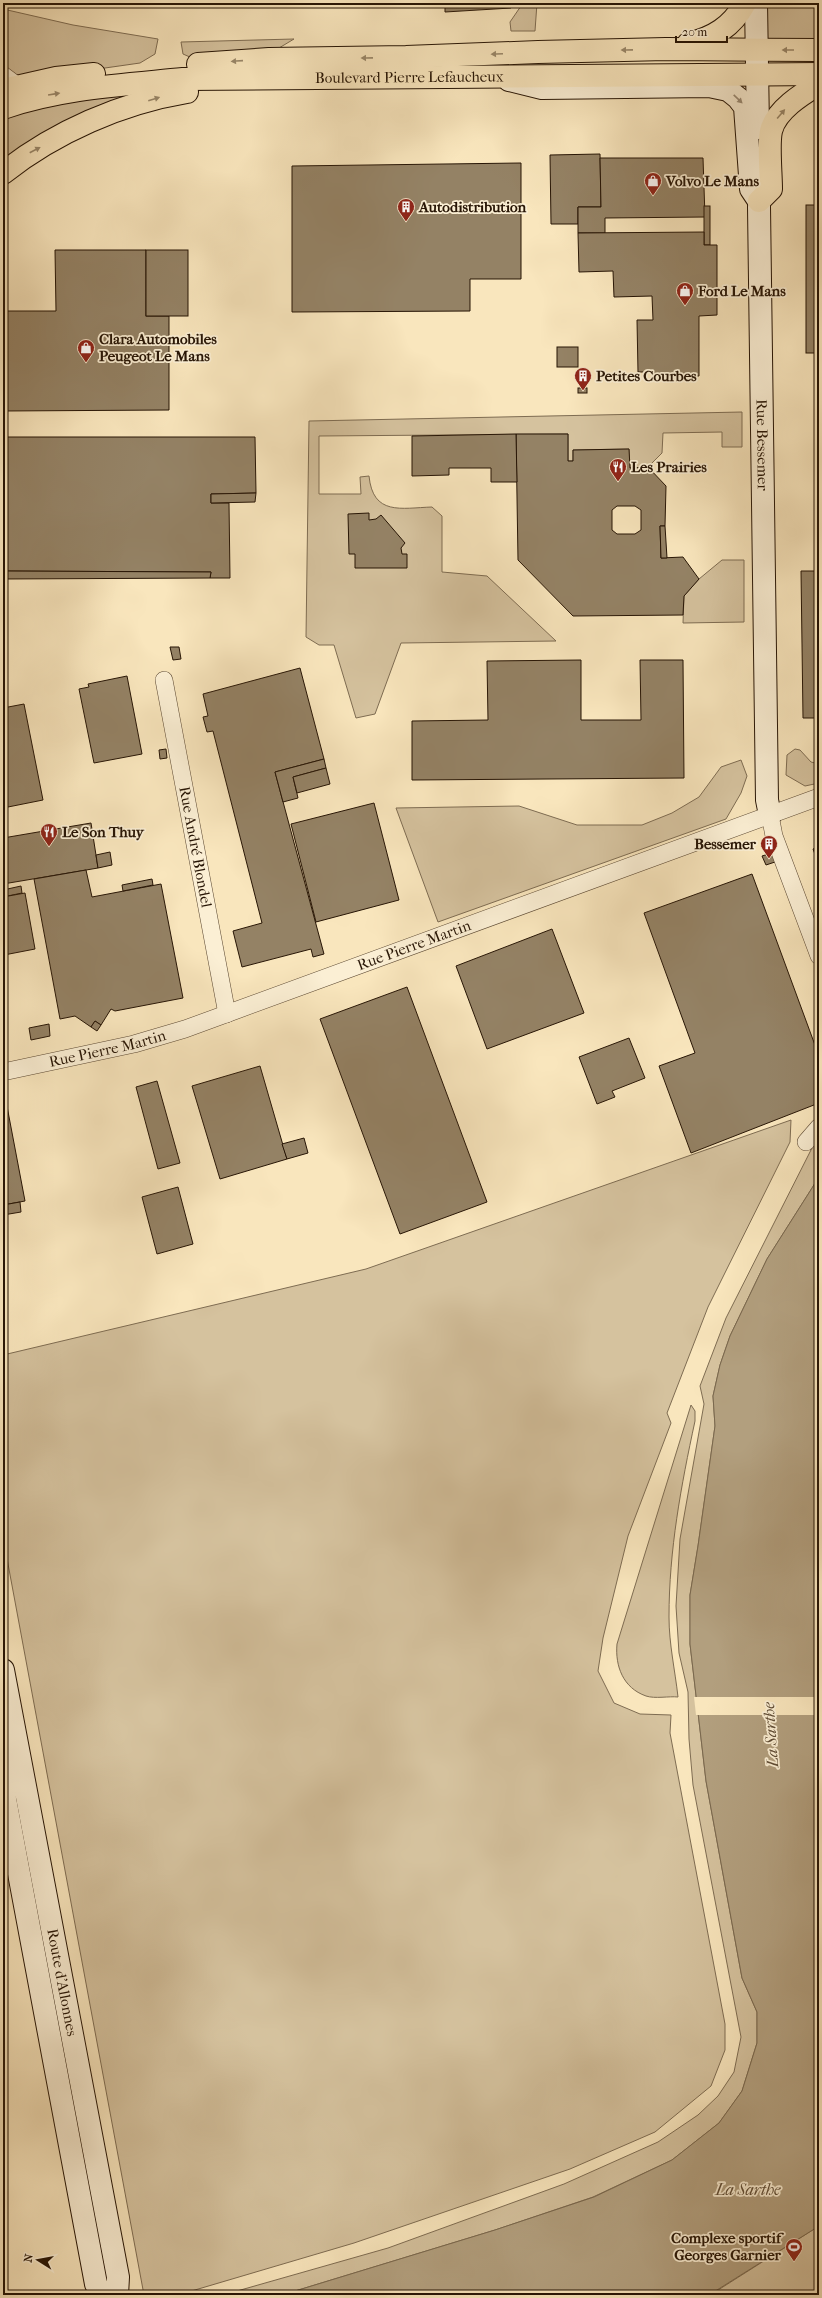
<svg xmlns="http://www.w3.org/2000/svg" width="822" height="2298" viewBox="0 0 822 2298" font-family="'IM FELL French Canon',serif">
  <rect width="100%" height="100%" fill="#f9e6bd"/>
  <filter id="stains"><feTurbulence type="fractalNoise" baseFrequency=".005" numOctaves="4"/><feColorMatrix values="0 0 0 0 .2 0 0 0 0 .09 0 0 0 0 .02 0 0 0 .5 -.17"/></filter>
  <radialGradient id="worn" r=".72"><stop offset=".6" stop-color="#630" stop-opacity="0"/><stop offset="1" stop-color="#630" stop-opacity=".3"/></radialGradient>
  <g fill="#d5c29e" stroke="#7e6c52">
    <path d="M523,3H537L535,31H511L510,22Z"/>
    <path d="M756,3H819V50H757Z"/>
    <path d="M3,9L73,25L158,39L155,54L140,63L35,78L15,75L3,67Z"/>
    <path d="M294,39L269,54L199,61L183,54L181,42Z"/>
    <path d="M219,87L158,97L3,173V108L33,97Z"/>
    <path d="M742,412V447H722V432L663,433L662,453L648,467L630,468L629,449L573,450V461H568V434L319,436V494H361L360,477L369,476C373,516 401,508 432,507L442,516V572L487,576L556,641L401,643L375,714L356,718L334,645H319L306,637L309,421Z"/>
    <path d="M722,560H744V622L683,623L684,596L699,579Z"/>
    <path d="M795,749L800,750L811,762L819,764V783L805,786L786,775L787,755Z"/>
    <path d="M741,760L747,776L741,793L726,819L438,922L396,808L519,806L577,825H642L672,813L699,797L721,767Z"/>
    <path d="M791,1120L790,1142L708,1307L667,1413L671,1423L628,1536L603,1638L598,1671L614,1703L640,1714L671,1715L670,1733L725,2024V2050L711,2086L655,2132L570,2169L354,2243L178,2295H144L3,1537V1355L366,1269Z"/>
    <path d="M819,1139V1177L767,1259L730,1336L720,1365L713,1396L715,1426L698,1546L690,1595V1644L706,1781L742,1978L757,2012V2043L742,2091L719,2123L672,2160L593,2197L495,2230L282,2295H223L388,2248L564,2184L658,2142L698,2115L718,2096L734,2072L741,2037L693,1785L689,1739L688,1692L679,1653L676,1606L680,1539L704,1404L700,1386L726,1318L813,1146Z"/>
    <path d="M691,1405L695,1411V1421C681,1486 669,1550 669,1617C669,1644 675,1670 678,1697C669,1696 655,1699 646,1696C623,1688 615,1666 617,1644Z"/>
    <path d="M819,2226V2295H709L715,2292Z"/>
  </g>
  <path fill="#b29f7e" stroke="#7a684e" d="M819,1177V2226L709,2295H282L495,2230L594,2197L672,2160L719,2123L742,2091L757,2043V2012L742,1978L706,1781L690,1644V1595L698,1546L715,1426L713,1396L720,1365L730,1336L767,1259Z"/>
  <path fill="#f9e6bd" d="M694,1697H819V1715H696Z"/>
  <g fill="#948265" stroke="#271505" fill-rule="evenodd">
    <path d="M445,3H511V8L445,12Z"/>
    <path d="M600,154L601,207H578V224H551L550,155Z"/>
    <path d="M600,158H703L705,217L605,218V233H578V207H601Z"/>
    <path d="M521,163V279H470V311L292,312V166Z"/>
    <rect x="806" y="205" width="13" height="148"/>
    <rect x="704" y="206" width="6" height="39"/>
    <path d="M704,232V245H717V315L699,316V376H653V372H638L637,320H653L652,296L614,297L613,271L579,272L578,233Z"/>
    <path d="M55,250H146V316H169V410L3,411V311H56Z"/>
    <rect x="146" y="250" width="42" height="66"/>
    <rect x="557" y="347" width="21" height="20"/>
    <rect x="578" y="388" width="9" height="5"/>
    <path d="M516,434H568V461H573V450L629,449L630,468L648,467L666,486L665,526H660L661,558L683,557L699,579L684,596L683,615L573,616L518,560ZM617,506H635L641,510V530L635,534H617L612,530V510Z"/>
    <path d="M516,434L517,482H491V468H449V475L412,476V436Z"/>
    <path d="M3,437H255L256,493L211,494V503H229L230,578H210L211,572L3,571Z"/>
    <path d="M256,493L255,502L211,503V494Z"/>
    <path d="M369,513V520L376,519L381,515L405,543L401,548L402,554H407V568H355V554H349L348,514Z"/>
    <path d="M660,526H665L667,558H661Z"/>
    <path d="M3,571L211,572L210,578L3,579Z"/>
    <path d="M801,571H819V718H803Z"/>
    <path d="M170,647H179L181,659L173,660Z"/>
    <path d="M581,660V720H641L640,660H683L684,778L412,780V721L488,720L487,661Z"/>
    <path d="M300,668L324,759L275,772L324,954L313,957L311,949L242,967L233,931L262,923L213,731L207,732L203,717L208,716L203,694Z"/>
    <path d="M127,676L142,754L94,763L79,689L89,687L88,684Z"/>
    <path d="M24,704L43,800L3,808V708Z"/>
    <path d="M166,749L167,758L160,759L159,750Z"/>
    <path d="M324,759L326,768L293,777L298,798L283,802L275,772Z"/>
    <path d="M326,768L330,784L297,793L293,777Z"/>
    <path d="M374,803L399,900L316,922L291,824Z"/>
    <path d="M91,823L98,868L3,884V838Z"/>
    <path d="M819,846V865L813,849Z"/>
    <path d="M110,852L112,865L98,868L96,855Z"/>
    <path d="M772,853L775,862L766,865L762,856Z"/>
    <path d="M86,870L92,897L161,884L183,998L115,1011L111,1009L101,1025L95,1021L91,1027L75,1016L60,1019L34,879Z"/>
    <path d="M752,874L819,1056V1103L691,1153L659,1066L695,1053L644,913Z"/>
    <path d="M152,879L153,885L123,891L122,885Z"/>
    <path d="M21,886L22,893L3,897V890Z"/>
    <path d="M25,893L35,949L4,955L3,897Z"/>
    <path d="M552,929L584,1013L487,1049L456,966Z"/>
    <path d="M407,987L487,1202L400,1234L320,1019Z"/>
    <path d="M95,1021L101,1025L97,1031L91,1027Z"/>
    <path d="M49,1024L50,1036L31,1040L29,1028Z"/>
    <path d="M629,1038L645,1078L612,1091L615,1097L597,1104L579,1057Z"/>
    <path d="M260,1066L287,1159L220,1179L192,1086Z"/>
    <path d="M157,1081L180,1163L158,1169L136,1087Z"/>
    <path d="M6,1101L25,1201L3,1205V1102Z"/>
    <path d="M304,1138L308,1153L287,1159L282,1144Z"/>
    <path d="M178,1187L193,1244L157,1254L142,1197Z"/>
    <path d="M20,1202L21,1212L3,1215V1205Z"/>
  </g>
  <g fill="none" stroke-linecap="round" stroke-linejoin="round">
    <defs>
      <path id="lane" d="M3,1734L14,1793"/>
      <g id="street">
        <path d="M3,75L19,87"/>
        <path id="s1" d="M164,680L227,1014"/>
        <path d="M770,815L774,836L819,956"/>
        <path id="s2" d="M3,1072L134,1044L185,1029L819,797"/>
        <path d="M806,1142L819,1127"/>
      </g>
      <g id="secondary">
        <path d="M756,3L758,128"/>
        <path d="M509,80L542,88L709,86L728,90L738,98L745,107L751,189L759,201"/>
        <path id="s3" d="M759,207L767,800L770,815"/>
        <path id="s4" d="M3,1670L118,2277L117,2295"/>
        <path d="M3,1788L96,2284L102,2295"/>
      </g>
      <g id="primary">
        <path d="M688,44C713,38 732,27 745,3"/>
        <path d="M198,64L269,59L406,57L538,52L666,49L819,50"/>
        <path d="M3,90L56,78L94,74"/>
        <path id="s5" d="M3,108C61,88 123,85 183,79L819,74"/>
        <path d="M3,173C55,132 121,103 187,92"/>
        <path d="M759,201L771,189C771,174 768,144 771,131C776,110 802,94 819,84"/>
      </g>
    </defs>
    <use href="#lane" stroke="#5c4933" stroke-width="10"/>
    <use href="#street" stroke="#5c4933" stroke-width="18"/>
    <use href="#secondary" stroke="#271505" stroke-width="24"/>
    <use href="#primary" stroke="#271505" stroke-width="24"/>
    <use href="#lane" stroke="#fbefd4" stroke-width="8"/>
    <use href="#street" stroke="#fbefd4" stroke-width="17"/>
    <use href="#secondary" stroke="#fbefd4" stroke-width="22"/>
    <use href="#primary" stroke="#f9e6bd" stroke-width="22"/>
  </g>
  <defs><path id="oneway-solid" d="M-6-.8H1V-3.2L6.5 0L1 3.2V.8H-6Z"/></defs>
  <g fill="#9a886a">
    <use href="#oneway-solid" transform="translate(627 50) rotate(179)"/>
    <use href="#oneway-solid" transform="translate(788 50) rotate(-180)"/>
    <use href="#oneway-solid" transform="translate(497 54) rotate(178)"/>
    <use href="#oneway-solid" transform="translate(367 58) rotate(179)"/>
    <use href="#oneway-solid" transform="translate(237 61) rotate(176)"/>
    <use href="#oneway-solid" transform="translate(54 94) rotate(-9)"/>
    <use href="#oneway-solid" transform="translate(154 99) rotate(-17)"/>
    <use href="#oneway-solid" transform="translate(781 114) rotate(-50)"/>
    <use href="#oneway-solid" transform="translate(35 150) rotate(-28)"/>
  </g>
  <use fill="#9c8d77" href="#oneway-solid" transform="translate(738 99) rotate(44)"/>
  <defs>
    <symbol id="shop-pin" viewBox="-11 -11 22 30"><path d="M0 17L-7.5 6A9.5 9.5 0 1 1 7.5 6Z" fill="#8f2418" stroke="#fbefd4"/><path d="M-5-2.5h2.3a2.7 3.5 0 0 1 5.4 0H5L5.5 6h-11ZM-1.5-2.5h3a1.5 2.3 0 0 0-3 0Z" fill="#fff"/></symbol>
    <symbol id="building-pin" viewBox="-11 -11 22 30"><path d="M0 17L-7.5 6A9.5 9.5 0 1 1 7.5 6Z" fill="#8f2418" stroke="#fbefd4"/><path d="M-4-6H4V6H1V3H-1V6H-4ZM-2.5-4.3h1.7v1.8h-1.7ZM.8-4.3h1.7v1.8H.8ZM-2.5-1h1.7V.8h-1.7ZM.8-1h1.7V.8H.8Z" fill="#fff"/></symbol>
    <symbol id="restaurant-pin" viewBox="-11 -11 22 30"><path d="M0 17L-7.5 6A9.5 9.5 0 1 1 7.5 6Z" fill="#8f2418" stroke="#fbefd4"/><path d="M-5-6h1v4h1v-4h1v4h1v-4h1v5L-1.5 .5V6h-2V.5L-5-1ZM5-6V6H3V1.5H1.5Q1.5-4 5-6Z" fill="#fff"/></symbol>
    <symbol id="stadium-pin" viewBox="-11 -11 22 30"><path d="M0 17L-7.5 6A9.5 9.5 0 1 1 7.5 6Z" fill="#8f2418" stroke="#fbefd4"/><path d="M0-5a6.5 5 0 1 0 0 10a6.5 5 0 1 0 0-10ZM-3.5-1.8h7v3.6h-7Z" fill="#fff"/></symbol>
  </defs>
  <g fill-rule="evenodd">
    <use href="#shop-pin" x="643" y="171" width="20" height="27"/>
    <use href="#building-pin" x="396" y="197" width="20" height="27"/>
    <use href="#shop-pin" x="675" y="281" width="20" height="27"/>
    <use href="#shop-pin" x="76" y="338" width="20" height="27"/>
    <use href="#building-pin" x="573" y="366" width="20" height="27"/>
    <use href="#restaurant-pin" x="608" y="457" width="20" height="27"/>
    <use href="#restaurant-pin" x="39" y="822" width="20" height="27"/>
    <use href="#building-pin" x="759" y="834" width="20" height="27"/>
    <use href="#stadium-pin" x="784" y="2237" width="20" height="27"/>
  </g>
  <g text-anchor="middle" stroke-width="3.5" stroke-linejoin="round" paint-order="stroke">
    <g font-size="15" fill="#271505" stroke="#fbefd4">
      <text dy="5" stroke="none"><textPath href="#s5" startOffset="409">Boulevard Pierre Lefaucheux</textPath></text>
      <text dy="5" stroke="none"><textPath href="#s3" startOffset="238">Rue Bessemer</textPath></text>
      <text dy="5" stroke="none"><textPath href="#s1" startOffset="170">Rue André Blondel</textPath></text>
      <text dy="5" stroke="none"><textPath href="#s2" startOffset="431">Rue Pierre Martin</textPath></text>
      <text dy="5" stroke="none"><textPath href="#s2" startOffset="107">Rue Pierre Martin</textPath></text>
      <text dy="5" stroke="none"><textPath href="#s4" startOffset="318">Route d'Allonnes</textPath></text>
    </g>
    <g font-size="15" font-weight="bold" fill="#271505" stroke="#fbefd4" text-anchor="start">
      <text x="666" y="186">Volvo Le Mans</text>
      <text x="419" y="212">Autodistribution</text>
      <text x="698" y="296">Ford Le Mans</text>
      <text x="99" y="344">Clara Automobiles<tspan x="99" dy="17">Peugeot Le Mans</tspan></text>
      <text x="596" y="381">Petites Courbes</text>
      <text x="631" y="472">Les Prairies</text>
      <text x="62" y="837">Le Son Thuy</text>
      <text x="756" y="849" text-anchor="end">Bessemer</text>
      <text x="781" y="2243" text-anchor="end">Complexe sportif<tspan x="781" dy="17">Georges Garnier</tspan></text>
    </g>
    <g font-size="16" font-style="italic" fill="#5f4c35" stroke="#fbefd4">
      <text transform="translate(770 1735) rotate(-94)" y="6">La Sarthe</text>
      <text x="748" y="2195">La Sarthe</text>
    </g>
  </g>
  <rect width="822" height="2298" fill="none" stroke="#f9e6bd" stroke-width="16"/>
  <rect x="4" y="4" width="814" height="2290" fill="none" stroke="#271505" stroke-width="2"/>
  <rect x="8" y="8" width="806" height="2282" fill="none" stroke="#271505"/>
  <g transform="translate(38 2260) rotate(281)" stroke="#fbefd4" stroke-width="3" paint-order="stroke">
  <path d="M0-3L7 15L0 10L-7 15Z" fill="#271505"/>
  <text y="-6" font-size="11" font-weight="bold" text-anchor="middle" fill="#271505">N</text>
  </g>
  <path d="M676 36v6h51v-6" fill="none" stroke="#271505" stroke-width="2"/>
  <text x="682" y="36" font-size="12" fill="#271505" stroke="#fbefd4" stroke-width="3" paint-order="stroke">20 m</text>
  <rect width="100%" height="100%" filter="url(#stains)"/>
  <rect width="100%" height="100%" fill="url(#worn)"/>
</svg>
